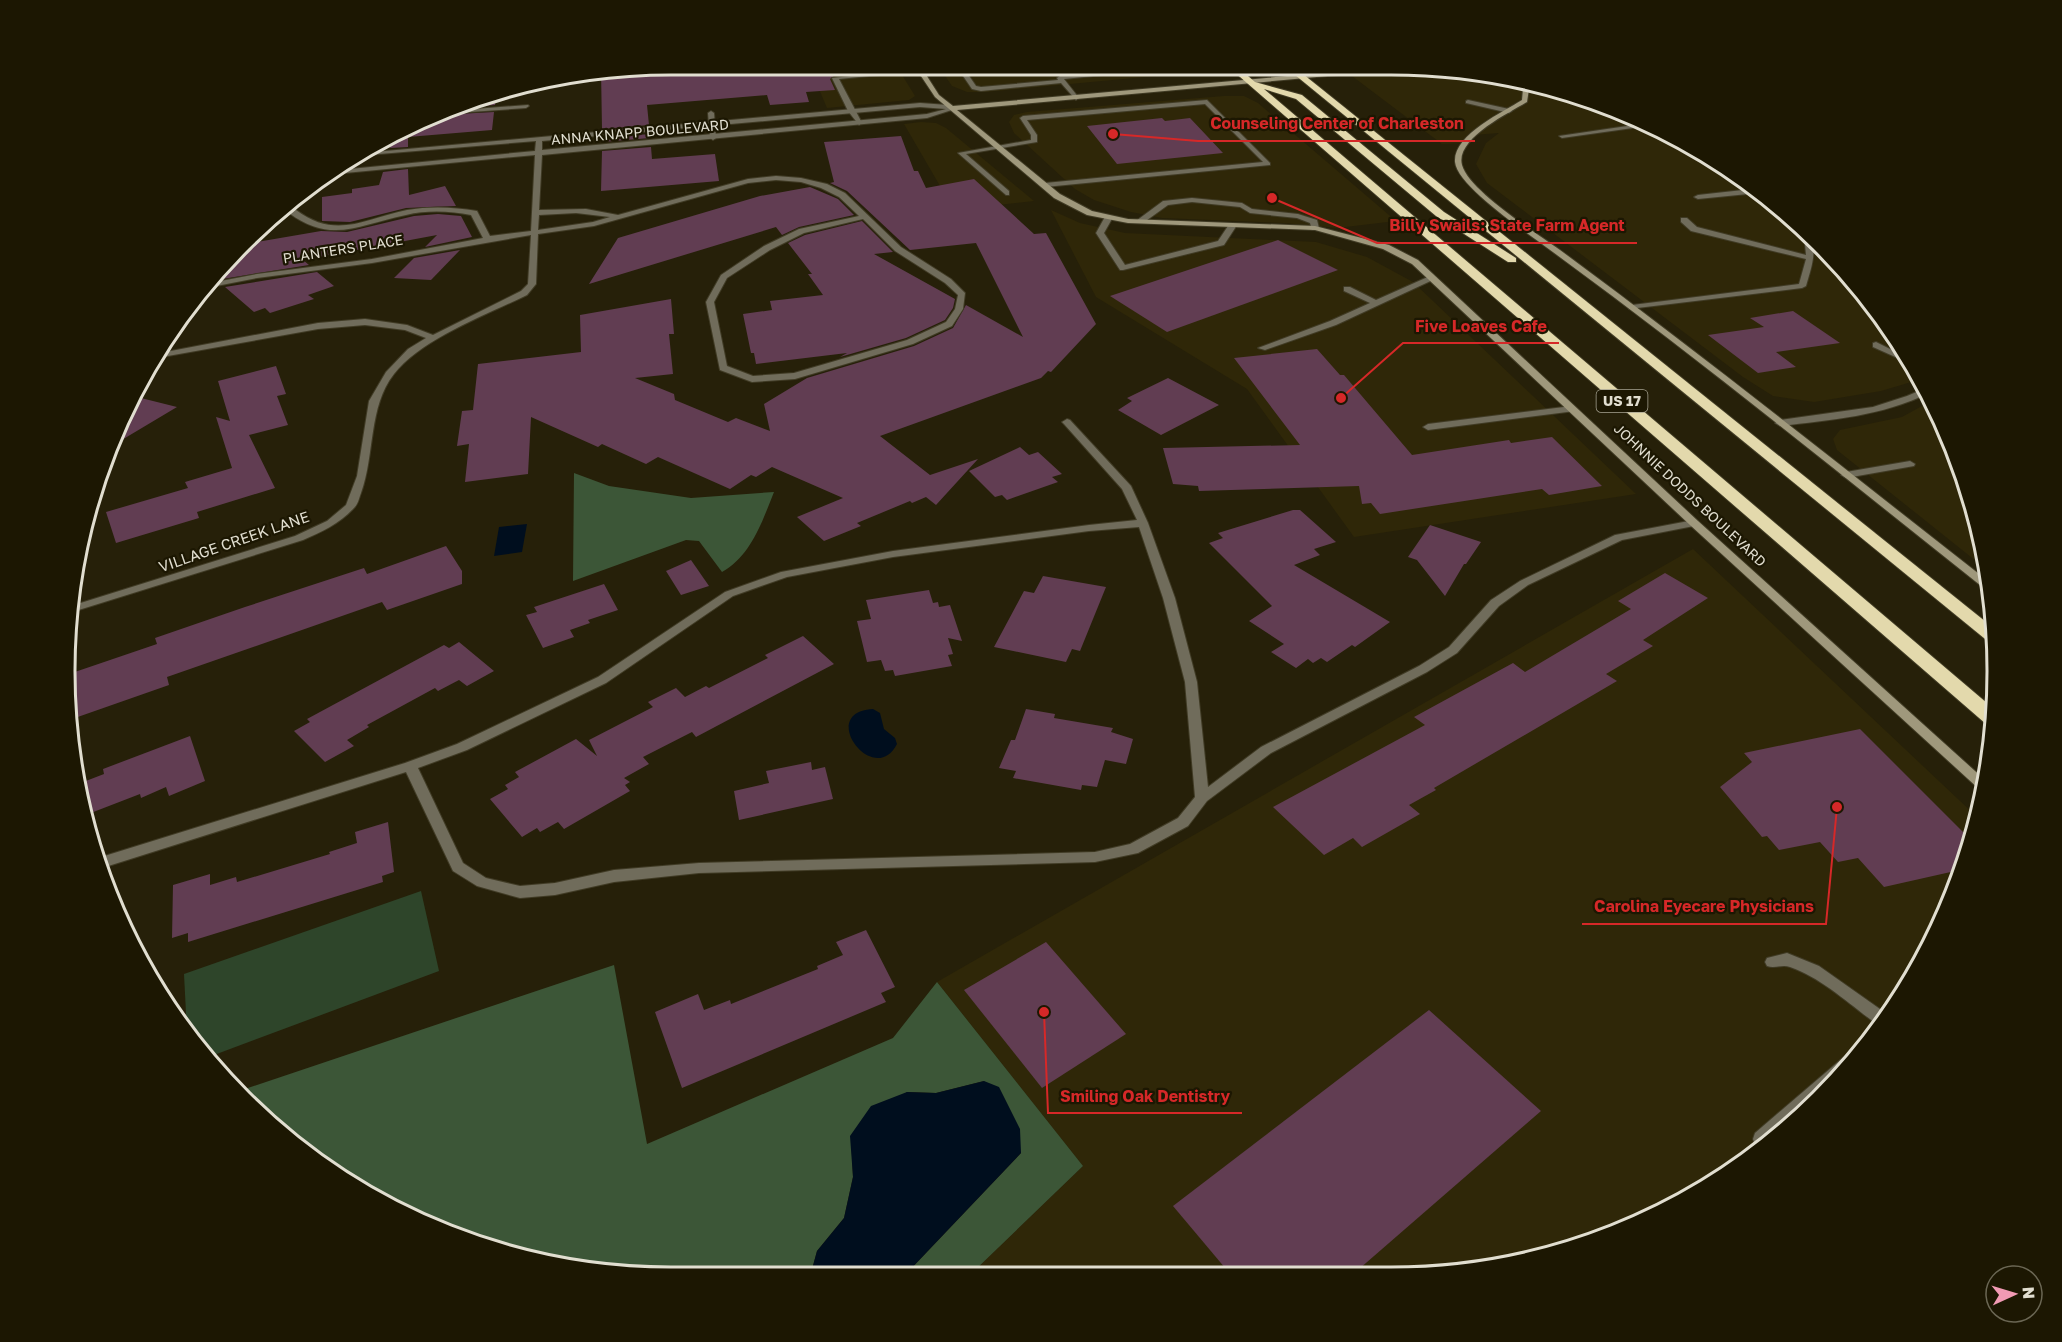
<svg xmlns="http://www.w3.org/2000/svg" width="2062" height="1342" viewBox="0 0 2062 1342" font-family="'Golos Text',sans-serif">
  <rect width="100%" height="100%" fill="#262009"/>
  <g fill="#2f2708">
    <path d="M811,70H899L915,96L909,100L827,108Z"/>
    <path d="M941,70H1185L1188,73L985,92H967L952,86Z"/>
    <path d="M1344,70H1471L1548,85L1659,127L1791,215L1872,302L1919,377L1908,383L1881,391L1814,402L1773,396L1743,377L1487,183L1476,164L1486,143L1499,133L1473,135L1464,143L1442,144Z"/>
    <path d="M1224,96H1244L1258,103L1396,221L1337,228L1284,223L1162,218L1131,212L1094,200L1075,189L1014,133L1009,122L1014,115L1027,112Z"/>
    <path d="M921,122L936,123L946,128L1034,201L954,210L904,124Z"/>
    <path d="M1051,210L1080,223L1125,233L1316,242L1367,257L1413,282L1636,494L1354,537L1247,389L1096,297Z"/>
    <path d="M1933,400L1977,514L1986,569L1837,450L1833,439L1840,430L1902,417Z"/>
    <path d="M1693,549L1977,817L1965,866L1916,974L1847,1071L1760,1152L1660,1215L1548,1257L1430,1276L971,1274L1083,1166L937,982Z"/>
  </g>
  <path fill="#2e452a" d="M421,891L439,971L206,1058L187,1032L184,974Z"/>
  <g fill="#3c5637">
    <path d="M574,473L609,486L691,498L774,492C762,522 751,556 722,572L699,541L686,540L573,581Z"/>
    <path d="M614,965L647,1144L893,1038L937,982L1083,1166L971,1274H906L1021,1153L984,1081L936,1093L907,1092L851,1136L853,1177L844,1218L817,1251L811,1273L592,1272L439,1231L367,1196L271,1127L236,1092Z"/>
  </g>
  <g fill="#000e1e">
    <path d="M527,524L522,552L494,556L499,527Z"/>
    <path d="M873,709L880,713L884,729L895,738L897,744C874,789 816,712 873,709Z"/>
    <path d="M984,1081L999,1087L1020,1129L1021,1153L906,1274L811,1273L817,1251L844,1218L853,1177L850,1136L871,1106L907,1092L936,1093Z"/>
  </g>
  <g fill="#613d52">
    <path d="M601,70H835V75L830,79L835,90L806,92L809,102L770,105L767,95L647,105L649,125L602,129Z"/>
    <path d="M497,92L495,105L452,108L476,97Z"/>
    <path d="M494,112L492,130L408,137V147L390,148L393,139H390L439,115Z"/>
    <path d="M1162,118L1165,121L1190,118L1223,153L1117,164L1087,126Z"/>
    <path d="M650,134V138L602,142V138Z"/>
    <path d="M901,136L914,171H918L926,188L974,179L1034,234L1046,233L1096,324L1051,372L1048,371L1041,378L880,436L930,475L978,459L936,505L926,497L912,503L910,501L857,523L861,526L824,541L797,517L843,498L772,467L756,477L751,475L730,489L658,457L646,464L602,444L598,447L531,417L528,474L465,482L469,444L457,446L462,411L473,410L478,364L581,352L580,315L671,299L674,334H669L673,374L635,378L674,394L675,400L728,422L736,418L770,431L764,404L807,378L914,346L953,328L966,305L1023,337L976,243L910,250L847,191L830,183L834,182L824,142Z"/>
    <path d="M651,147L652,159L715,154L719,181L601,191L602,151Z"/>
    <path d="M408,169L409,195L445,186L456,206L406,208L350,222L322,221V197L352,193V189L379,185L383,172Z"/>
    <path d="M810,187L838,199L854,215L799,227L782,235L776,227L589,284L618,238L760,196Z"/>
    <path d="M438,214L461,216L472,237L425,247L437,235L303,260L309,265L216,280L212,276L240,245L321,231L347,232L414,216Z"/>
    <path d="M862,221L893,252L874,254L955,299L953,308L945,320L906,338L840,357L847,353L756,364L754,353H751L743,314L772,310L770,301L823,295L808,274H812L788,243L805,235Z"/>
    <path d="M1278,240L1338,270L1167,332L1110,296Z"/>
    <path d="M460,250L431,280L394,278L414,258Z"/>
    <path d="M317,272L334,286L308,295L314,299L270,313L265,308L254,312L225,287Z"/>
    <path d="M1793,311L1840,343L1776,352L1796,367L1758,373L1708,335L1764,327L1750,318Z"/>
    <path d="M1317,349L1340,375H1344L1412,455L1509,440L1511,443L1552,437L1602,486L1549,495L1542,489L1380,514L1371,503L1362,504L1359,486L1199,491L1198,486L1173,484L1163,448L1300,445L1234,358Z"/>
    <path d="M276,366L286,394L277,396L288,425L249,435L275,488L197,512L199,518L116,543L106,512L188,488L185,482L232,468L216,417L230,421L218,381Z"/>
    <path d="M1168,378L1219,405L1161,435L1118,410L1132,401L1127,398Z"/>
    <path d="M133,396L177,407L110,447L130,403Z"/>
    <path d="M1020,447L1029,455L1038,452L1062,474L1052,477L1058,482L1007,500L1002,495L995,497L969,471Z"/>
    <path d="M1293,510H1300L1336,542L1314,549L1320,555L1294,565L1390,622L1355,647L1352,645L1327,662L1321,658L1313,663L1308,659L1296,668L1271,652L1284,644L1249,621L1272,606L1209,543L1223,538L1218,533Z"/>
    <path d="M1430,525L1481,542L1466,564H1464L1445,596L1417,560L1408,557Z"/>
    <path d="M446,546L462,571V584L387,610L382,602L167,677L169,685L72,719L66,688V675L157,644L155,638L245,607L364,568L367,574Z"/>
    <path d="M691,560L709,586L681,595L666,571Z"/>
    <path d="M1665,573L1708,598L1643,640L1653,646L1606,674L1617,681L1434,788L1436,790L1409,805L1420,814L1362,847L1353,838L1324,855L1273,807L1425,725L1414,717L1513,663L1525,672L1631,609L1618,601Z"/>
    <path d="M1043,576L1106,587L1080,651L1072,649L1066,662L994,647L1024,591L1034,593Z"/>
    <path d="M604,584L618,610L588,620L590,623L570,630L574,637L543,648L526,615L537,612L534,607Z"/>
    <path d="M929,590L933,603L938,602L939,607L950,605L962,641L948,638L953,654L948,655L952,666L895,676L893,670L885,671L881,660L867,662L857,621L871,619L866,600Z"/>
    <path d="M803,636L834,664L696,737L692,732L643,757L649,764L624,778L630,782L625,785L630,791L564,829L558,822L540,832L537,828L522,837L490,799L508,789L505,785L519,777L515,772L576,739L597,756L589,740L653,707L648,702L676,688L685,697L706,686L709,688L768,658L765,655Z"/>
    <path d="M459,642L494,671L467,686L459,680L438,691L435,688L367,725L369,727L347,740L354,746L325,762L294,731L310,722L307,719L444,645L449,648Z"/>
    <path d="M1026,709L1055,714L1054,718L1113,728L1111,732L1133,739L1126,764L1105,760L1097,787L1082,785L1081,790L1013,778L1016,771L999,768L1011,740H1015Z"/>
    <path d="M1860,729L1971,840L1964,869L1884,887L1858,858L1838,862L1820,842L1779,850L1767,836L1762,837L1720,787L1752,762L1744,753Z"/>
    <path d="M190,736L205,781L169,796L166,787L141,798L140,794L83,816L78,784L104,774L103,769Z"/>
    <path d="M811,762L812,770L825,767L833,799L739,820L734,791L769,783L766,771Z"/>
    <path d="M388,822L394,872L382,876L383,882L188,942V933L172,938L173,885L210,874V885L236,877L237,882L330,854L329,852L357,843L355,832Z"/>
    <path d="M866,930L895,987L881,993L886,1002L682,1088L655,1012L698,994L704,1010L730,1000L731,1004L818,969L817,966L843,955L836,942Z"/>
    <path d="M1046,942L1126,1034L1042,1088L964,990Z"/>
    <path d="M1429,1010L1541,1111L1351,1276L1231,1275L1173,1206Z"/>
  </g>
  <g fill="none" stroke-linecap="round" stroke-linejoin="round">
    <defs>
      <g id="lane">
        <path d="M909,70H930L839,79L862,123L859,125L848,111L832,78Z"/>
        <path d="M959,70H965L976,86L981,87L1058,80L1057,78L1060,76L1133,70H1153L1064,79L1079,98L1076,100L1061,83L981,91L972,89Z"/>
        <path d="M1526,87L1558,89L1565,91L1524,90Z"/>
        <path d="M1207,100L1270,163V165L1045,187L1041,185L1045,183L1263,162L1205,104L1027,120L1037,135V142L966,154L1009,191V195H1006L958,153L1031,140V135L1020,118L1023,116Z"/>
        <path d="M1468,100L1509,109L1512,111L1509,113L1466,103V101Z"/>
        <path d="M528,105L529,106L526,108L441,114L448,111Z"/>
        <path d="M711,111L714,113L716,138L713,140L710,138L708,113Z"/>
        <path d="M1648,123L1654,125L1562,138L1559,136Z"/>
        <path d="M1752,189L1758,193L1698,199L1694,197L1698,195Z"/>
        <path d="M1192,198L1242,203L1252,209L1298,214L1317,220L1319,228L1312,230L1310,223L1297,218L1250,213L1240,207L1192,202L1168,205L1143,223L1136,221L1163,201Z"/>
        <path d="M1106,215L1113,217L1104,233L1125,265L1218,241L1230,223L1237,225L1224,245L1123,270H1120L1096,233Z"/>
        <path d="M1681,218H1687L1697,227L1806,255L1804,233L1806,231C1820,246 1811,268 1806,286L1802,288L1629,309V305H1632L1799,284L1806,259L1691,231L1681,222Z"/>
        <path d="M1430,276L1437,278L1336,325L1265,350L1258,348L1330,321L1370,303L1344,291V287H1350L1376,300Z"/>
        <path d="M1876,342L1906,357L1911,364L1873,347V343Z"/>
        <path d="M1572,406L1577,409L1575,411L1428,430L1423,427L1428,424Z"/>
        <path d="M1910,461L1915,464L1914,466L1846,478L1841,475L1846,472Z"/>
        <path d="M1787,953L1819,966L1887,1014L1880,1025H1878C1850,1005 1822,978 1790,967C1782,964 1775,969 1767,966L1765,962L1767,958Z"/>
        <path d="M1858,1048L1862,1050L1847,1071L1762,1151L1755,1145L1753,1139L1755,1133L1852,1050Z"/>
      </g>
      <g id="street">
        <path d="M920,103L948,105L958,108L927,118L542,155L539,210L586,209L618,215L748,179L776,176L801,178L827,184L845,193L901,247L951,279L965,293L963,309L952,326L913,344L795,379L752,382L720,370L706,302L721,275L764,246L799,229L859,216L839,197L821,188L801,182L776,180L748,183L594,226L538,234L536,284L527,295C486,315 421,339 394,374C368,407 375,455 361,493C359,498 358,505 353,509C339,524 321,532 303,540L69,613L71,606L295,536L327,521L346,505L357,476L369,401L386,372L408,349L426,338L405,330L365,325L318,329L151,359L155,354L318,323L365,319L407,325L433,335L521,291L528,284L531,235L372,263L257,278L201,289L205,284L257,274L372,259L483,238L471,215C450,211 427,210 406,215C360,224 332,245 289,213L288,204L294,199L296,210C336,240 364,219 407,210C430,206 454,207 477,211L490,236L531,231L535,155L324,175L329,171L535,151L536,141L355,156L363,153ZM920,107L946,109L927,114L542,150V141ZM576,213L610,217L593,222L538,230L539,215ZM863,219L895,251L945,283L958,295L955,309L946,322L907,340L794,373L753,376L727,366L714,302L727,278L770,250L804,233Z"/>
        <path d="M1926,388L1929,393C1882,416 1831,420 1780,426L1775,423L1780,420L1873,407L1907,396Z"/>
        <path d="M1067,419L1070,420L1131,486L1148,523L1175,598L1197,682L1208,787L1261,747L1419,666L1449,647L1491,600L1520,581L1615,535L1694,520L1699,523L1694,526L1622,540L1528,585L1499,606L1457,653L1427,672L1271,753L1207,801L1188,826L1138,853L1095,862L699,873L614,882L555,895L520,898L477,886L453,871L406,772L102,868L98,858L405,763L457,744L598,677L725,592L781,572L893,551L1089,525L1137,520L1122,489L1064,424L1062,422ZM1139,527L1163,598L1185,682L1195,797L1178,818L1130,844L1095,852L699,863L614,870L555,883L520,886L486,878L463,863L418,768L467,750L606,683L733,596L787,577L893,557L1089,531Z"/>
      </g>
      <g id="secondary">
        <path d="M917,70H923L939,95L953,106L1355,70H1375L1372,72L957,110L1060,194L1092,211L1128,219L1315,226L1389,245L1418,260L1698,521L1985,780L1983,790L1979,789L1690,525L1412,264L1383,249L1315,230L1128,223L1087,215L1054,198L935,97Z"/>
        <path d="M1514,79L1521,80L1529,89L1527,102C1509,113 1455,139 1462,165C1469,191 1538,234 1560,250C1705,357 1846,470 1988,581L1989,590L1985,589C1840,474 1696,356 1546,247C1526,232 1457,186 1455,162C1453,135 1503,112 1522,100L1523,89Z"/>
      </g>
      <g id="highway">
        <path d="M1232,70H1241L1255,82L1302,95L1444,212L1516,258V262H1508L1436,216L1296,99L1264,89L1994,709L1993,725L1986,724Z"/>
        <path d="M1289,70H1298L1996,630V645L1990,643Z"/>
      </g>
    </defs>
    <use href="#lane" stroke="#403b25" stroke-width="2"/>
    <use href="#street" stroke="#403b25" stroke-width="2"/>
    <use href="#secondary" stroke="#403b25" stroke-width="2"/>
    <use href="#highway" stroke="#403b25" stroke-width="2"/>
    <use href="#lane" fill="#706c5b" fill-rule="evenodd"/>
    <use href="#street" fill="#706c5b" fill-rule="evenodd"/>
    <use href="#secondary" fill="#9f987c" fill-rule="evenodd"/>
    <use href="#highway" fill="#e3d9ac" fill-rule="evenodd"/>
  </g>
  <g text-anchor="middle" stroke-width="4.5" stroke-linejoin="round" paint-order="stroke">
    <g font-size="14" fill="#e1ded0" stroke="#1c1702">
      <text transform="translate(640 132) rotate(-5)" y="5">ANNA KNAPP BOULEVARD</text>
      <text transform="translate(343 249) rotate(-9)" y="5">PLANTERS PLACE</text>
      <text transform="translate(1690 495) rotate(43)" y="5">JOHNNIE DODDS BOULEVARD</text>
    </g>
    <rect fill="#1c1702" stroke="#a6a292" stroke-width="1.5" x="1596.5" y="390" width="51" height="22" rx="4.5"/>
    <g font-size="14" font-weight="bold" fill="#e1ded0">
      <text x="1622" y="406">US 17</text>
    </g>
    <g font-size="15" fill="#e1ded0" stroke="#1c1702">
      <text transform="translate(234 542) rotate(-19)" y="5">VILLAGE CREEK LANE</text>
    </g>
  </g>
  <path d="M0 0H2062V1342H0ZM671 75H1391A596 596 0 0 1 1987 671V671A596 596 0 0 1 1391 1267H671A596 596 0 0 1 75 671V671A596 596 0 0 1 671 75Z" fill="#1c1702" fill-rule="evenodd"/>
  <path fill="none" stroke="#e1ded0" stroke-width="3" d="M671 75H1391A596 596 0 0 1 1987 671V671A596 596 0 0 1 1391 1267H671A596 596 0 0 1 75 671V671A596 596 0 0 1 671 75Z"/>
  <path fill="none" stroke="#d62828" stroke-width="2" d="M1113 134L1198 141H1475M1272 198L1377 243H1637M1341 398L1403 343H1559M1837 807L1826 924H1582M1044 1012L1048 1113H1242"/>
  <g fill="#d62828" stroke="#1c1702" stroke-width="2">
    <circle cx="1113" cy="134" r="6"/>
    <circle cx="1272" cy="198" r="6"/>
    <circle cx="1341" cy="398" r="6"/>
    <circle cx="1837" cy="807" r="6"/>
    <circle cx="1044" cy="1012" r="6"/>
  </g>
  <g font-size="16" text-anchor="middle" font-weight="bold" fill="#d62828" stroke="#1c1702" stroke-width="4.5" stroke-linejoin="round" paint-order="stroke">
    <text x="1337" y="129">Counseling Center of Charleston</text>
    <text x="1507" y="231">Billy Swails: State Farm Agent</text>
    <text x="1481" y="332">Five Loaves Cafe</text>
    <text x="1704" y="912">Carolina Eyecare Physicians</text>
    <text x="1145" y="1102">Smiling Oak Dentistry</text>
  </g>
  <g transform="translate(2014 1294) rotate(86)"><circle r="28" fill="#1c1702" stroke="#6b6754" stroke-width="1.5"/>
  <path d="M0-4.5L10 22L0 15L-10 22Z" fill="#f19ab4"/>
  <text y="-9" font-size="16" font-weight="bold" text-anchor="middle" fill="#e1ded0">N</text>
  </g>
</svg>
